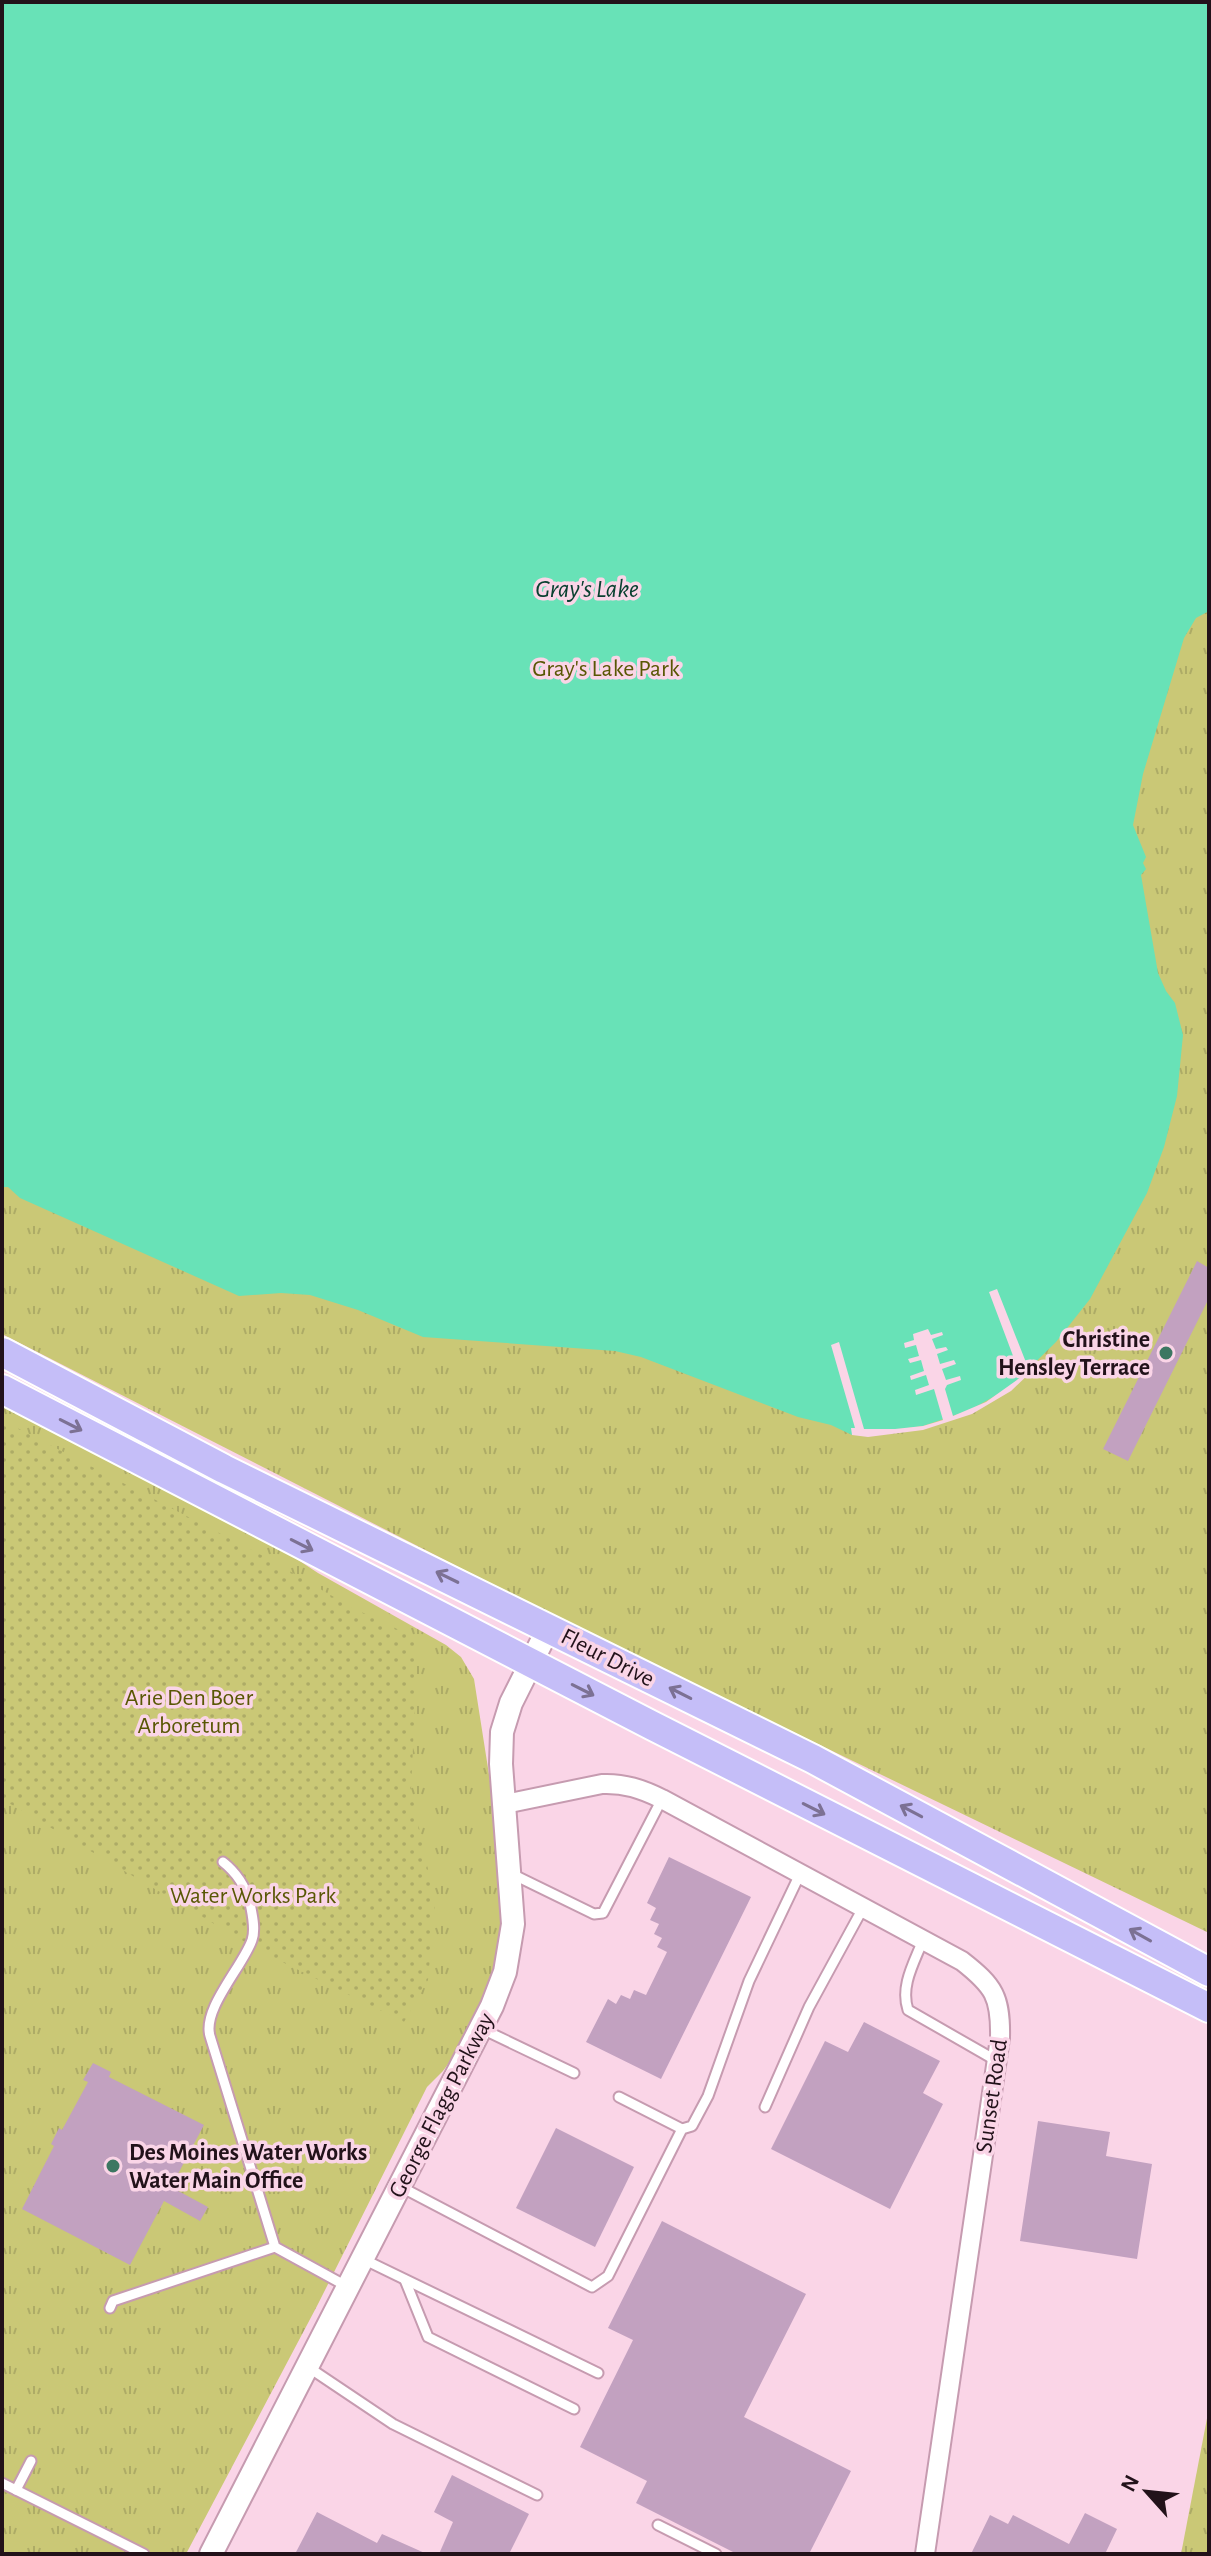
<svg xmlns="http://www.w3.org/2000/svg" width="1211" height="2556" viewBox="0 0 1211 2556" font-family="'Alegreya Sans',sans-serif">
  <defs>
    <pattern id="park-tufts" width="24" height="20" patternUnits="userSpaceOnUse" patternTransform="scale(2)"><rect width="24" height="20" fill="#cac876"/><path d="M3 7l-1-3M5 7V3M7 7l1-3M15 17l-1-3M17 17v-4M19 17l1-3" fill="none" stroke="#adab66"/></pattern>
    <pattern id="garden-dots" width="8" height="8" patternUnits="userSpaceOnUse" patternTransform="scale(2)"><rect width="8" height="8" fill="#cac876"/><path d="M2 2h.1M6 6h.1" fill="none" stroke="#adab66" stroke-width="1.8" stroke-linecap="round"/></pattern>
  </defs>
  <rect width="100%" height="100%" fill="#fad5e7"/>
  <g fill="url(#park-tufts)">
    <path d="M2,2H1209V1933L590,1634L2,1334Z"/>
    <path d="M2,1405L277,1546L318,1573L446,1645L461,1657L474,1679L504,1870L507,1921L492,1982L456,2053L443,2071L427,2087L317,2306L186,2554H2Z"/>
    <path d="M1209,2408V2554H1181Z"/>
  </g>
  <path fill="url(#garden-dots)" d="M2,1420L269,1559L351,1607L418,1639L411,1790L435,1902L428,1980L404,2022L262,1952L2,1799Z"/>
  <path fill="#68e2b7" d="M2,2H1209V611L1196,618L1184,638L1143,774L1133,825L1146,857L1143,863L1146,869L1141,875L1158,973L1166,991L1175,1003L1183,1035L1177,1096L1164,1147L1147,1193L1090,1299L1056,1342L1009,1388L970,1410L923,1426L852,1435L831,1425L798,1417L641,1357L615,1351L423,1337L358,1310L310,1295L281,1293L239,1296L20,1198L8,1187H2Z"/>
  <path fill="#fad5e7" d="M997,1289L1029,1370L1034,1369L1011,1391L972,1414L923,1430L868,1437L852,1435L851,1428H855L831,1345L839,1342L864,1429H895L923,1426L943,1420L934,1389L916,1395L915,1390L929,1385L926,1375L911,1380L910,1376L924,1371L921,1360L910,1363L908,1359L919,1356L916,1345L905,1348L904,1343L914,1340L913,1334L928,1329L931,1335L942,1332L943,1335L932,1339L936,1349L946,1347L948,1350L937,1354L940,1364L954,1360L956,1364L942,1369L946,1380L960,1376L961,1380L947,1385L945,1389L953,1416L986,1402L1021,1377L989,1292Z"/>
  <g fill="#c2a1c0">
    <path d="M1197,1261L1209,1268V1298L1128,1461L1103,1449Z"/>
    <path d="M669,1857L751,1897L661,2079L586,2042L608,1999L616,2004L621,1995L630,1999L634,1990L646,1995L667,1952L657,1947L662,1938L654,1934L659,1924L650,1920L656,1908L647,1903Z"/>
    <path d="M864,2022L940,2061L923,2093L943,2104L890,2209L771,2149L825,2041L848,2052Z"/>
    <path d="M93,2063L111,2072L109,2077L204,2125L171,2187L208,2207L200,2221L164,2201L130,2265L22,2209L54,2146L51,2144L59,2128L62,2130L88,2082L83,2080Z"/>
    <path d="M1038,2121L1110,2132L1106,2156L1152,2164L1137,2259L1020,2241Z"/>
    <path d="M556,2128L634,2167L595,2247L516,2208Z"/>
    <path d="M662,2221L806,2294L744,2417L851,2471L809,2554H737L636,2503L647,2481L580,2447L633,2340L608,2328Z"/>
    <path d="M452,2475L529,2514L509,2554H439L453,2522L434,2512Z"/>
    <path d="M317,2512L377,2543L382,2534L427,2554H295Z"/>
    <path d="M1085,2513L1117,2529L1105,2554H971L990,2515L1008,2524L1013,2515L1069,2544Z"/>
  </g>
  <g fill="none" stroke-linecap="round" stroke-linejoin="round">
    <defs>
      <g id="service">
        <path d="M223,1862C237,1873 245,1885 250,1903C252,1914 256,1929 252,1940C243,1966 202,2009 210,2036L275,2247L348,2287"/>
        <path d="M510,1873L594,1914L603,1913L662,1799"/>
        <path d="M923,1940C914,1963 900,1986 908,2010L997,2061"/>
        <path d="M480,2028L574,2073"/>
        <path d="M619,2097L682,2129"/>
        <path d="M765,2107L809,2007L863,1908"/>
        <path d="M401,2187L592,2287L608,2276L682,2129L692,2126L708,2096L749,1981L800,1874"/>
        <path d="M363,2259L598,2373"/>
        <path d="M405,2280L428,2337L574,2409"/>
        <path d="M110,2308L113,2301L275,2247"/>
        <path d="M308,2367L393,2424L537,2495"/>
        <path d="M2,2483L144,2554"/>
        <path d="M16,2490L31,2461"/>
        <path d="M658,2525L716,2554"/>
      </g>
      <path id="minor" d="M505,1804L602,1784C624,1783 642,1789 662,1799L962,1961C994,1986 1001,1997 1000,2038L925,2554"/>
      <path id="tertiary" d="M211,2554L492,2006L505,1972L513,1924L501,1764L502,1732L511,1703L549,1627"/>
      <g id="primary">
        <path d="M2,1352L224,1469L813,1759L1209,1972"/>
        <path d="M2,1389L653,1726L1209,2008"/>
      </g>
    </defs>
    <use href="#service" stroke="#c69bb0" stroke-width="13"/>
    <use href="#minor" stroke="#c69bb0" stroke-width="22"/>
    <use href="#tertiary" stroke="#c69bb0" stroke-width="26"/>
    <use href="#primary" stroke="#fff" stroke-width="32"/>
    <use href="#service" stroke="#fff" stroke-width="9"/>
    <use href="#minor" stroke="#fff" stroke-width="18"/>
    <use href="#tertiary" stroke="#fff" stroke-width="22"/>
    <use href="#primary" stroke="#c5bef8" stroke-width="28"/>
  </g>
  <defs><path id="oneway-shaft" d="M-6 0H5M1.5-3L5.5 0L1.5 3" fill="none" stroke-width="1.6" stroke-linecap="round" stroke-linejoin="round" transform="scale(2)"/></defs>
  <g stroke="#7c7194">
    <use href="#oneway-shaft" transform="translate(71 1425) rotate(27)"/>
    <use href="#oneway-shaft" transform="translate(302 1545) rotate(27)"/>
    <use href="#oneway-shaft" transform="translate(447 1577) rotate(-154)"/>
    <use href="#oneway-shaft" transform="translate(583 1690) rotate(27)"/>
    <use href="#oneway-shaft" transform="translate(680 1693) rotate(-153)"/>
    <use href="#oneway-shaft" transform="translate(814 1809) rotate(27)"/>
    <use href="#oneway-shaft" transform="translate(911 1811) rotate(-152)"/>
    <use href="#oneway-shaft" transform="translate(1140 1935) rotate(-151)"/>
  </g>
  <g fill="#3c7762" stroke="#fad5e7" stroke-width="3">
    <circle cx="1166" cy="1353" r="8"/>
    <circle cx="113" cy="2166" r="8"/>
  </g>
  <g text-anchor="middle" stroke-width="7" stroke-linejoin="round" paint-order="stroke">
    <g font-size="24" fill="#595704" stroke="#fad5e7">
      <text x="606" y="676">Gray's Lake Park</text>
      <text x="189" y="1705">Arie Den Boer<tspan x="189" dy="28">Arboretum</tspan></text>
      <text x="253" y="1903">Water Works Park</text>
    </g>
    <g font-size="24" font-weight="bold" fill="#22121a" stroke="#fad5e7" text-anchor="end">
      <text x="1150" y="1347">Christine<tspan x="1150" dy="28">Hensley Terrace</tspan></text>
      <text x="129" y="2160" text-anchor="start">Des Moines Water Works<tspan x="129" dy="28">Water Main Office</tspan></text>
    </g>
    <g font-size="24" fill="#22121a" stroke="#fad5e7">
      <text transform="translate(608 1657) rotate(27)" y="8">Fleur Drive</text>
      <text transform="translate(991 2096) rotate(-82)" y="8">Sunset Road</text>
      <text transform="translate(441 2105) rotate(-63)" y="8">George Flagg Parkway</text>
    </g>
    <g font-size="26" font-style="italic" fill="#094030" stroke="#fad5e7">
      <text x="587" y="597">Gray's Lake</text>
    </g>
  </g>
  <rect width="1211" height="2556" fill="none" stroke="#22121a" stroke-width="8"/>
  <g transform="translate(1147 2492) rotate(297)" stroke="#fad5e7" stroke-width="6" paint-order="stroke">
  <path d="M0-6L14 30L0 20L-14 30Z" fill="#22121a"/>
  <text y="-12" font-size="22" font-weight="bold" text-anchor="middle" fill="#22121a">N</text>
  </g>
</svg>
